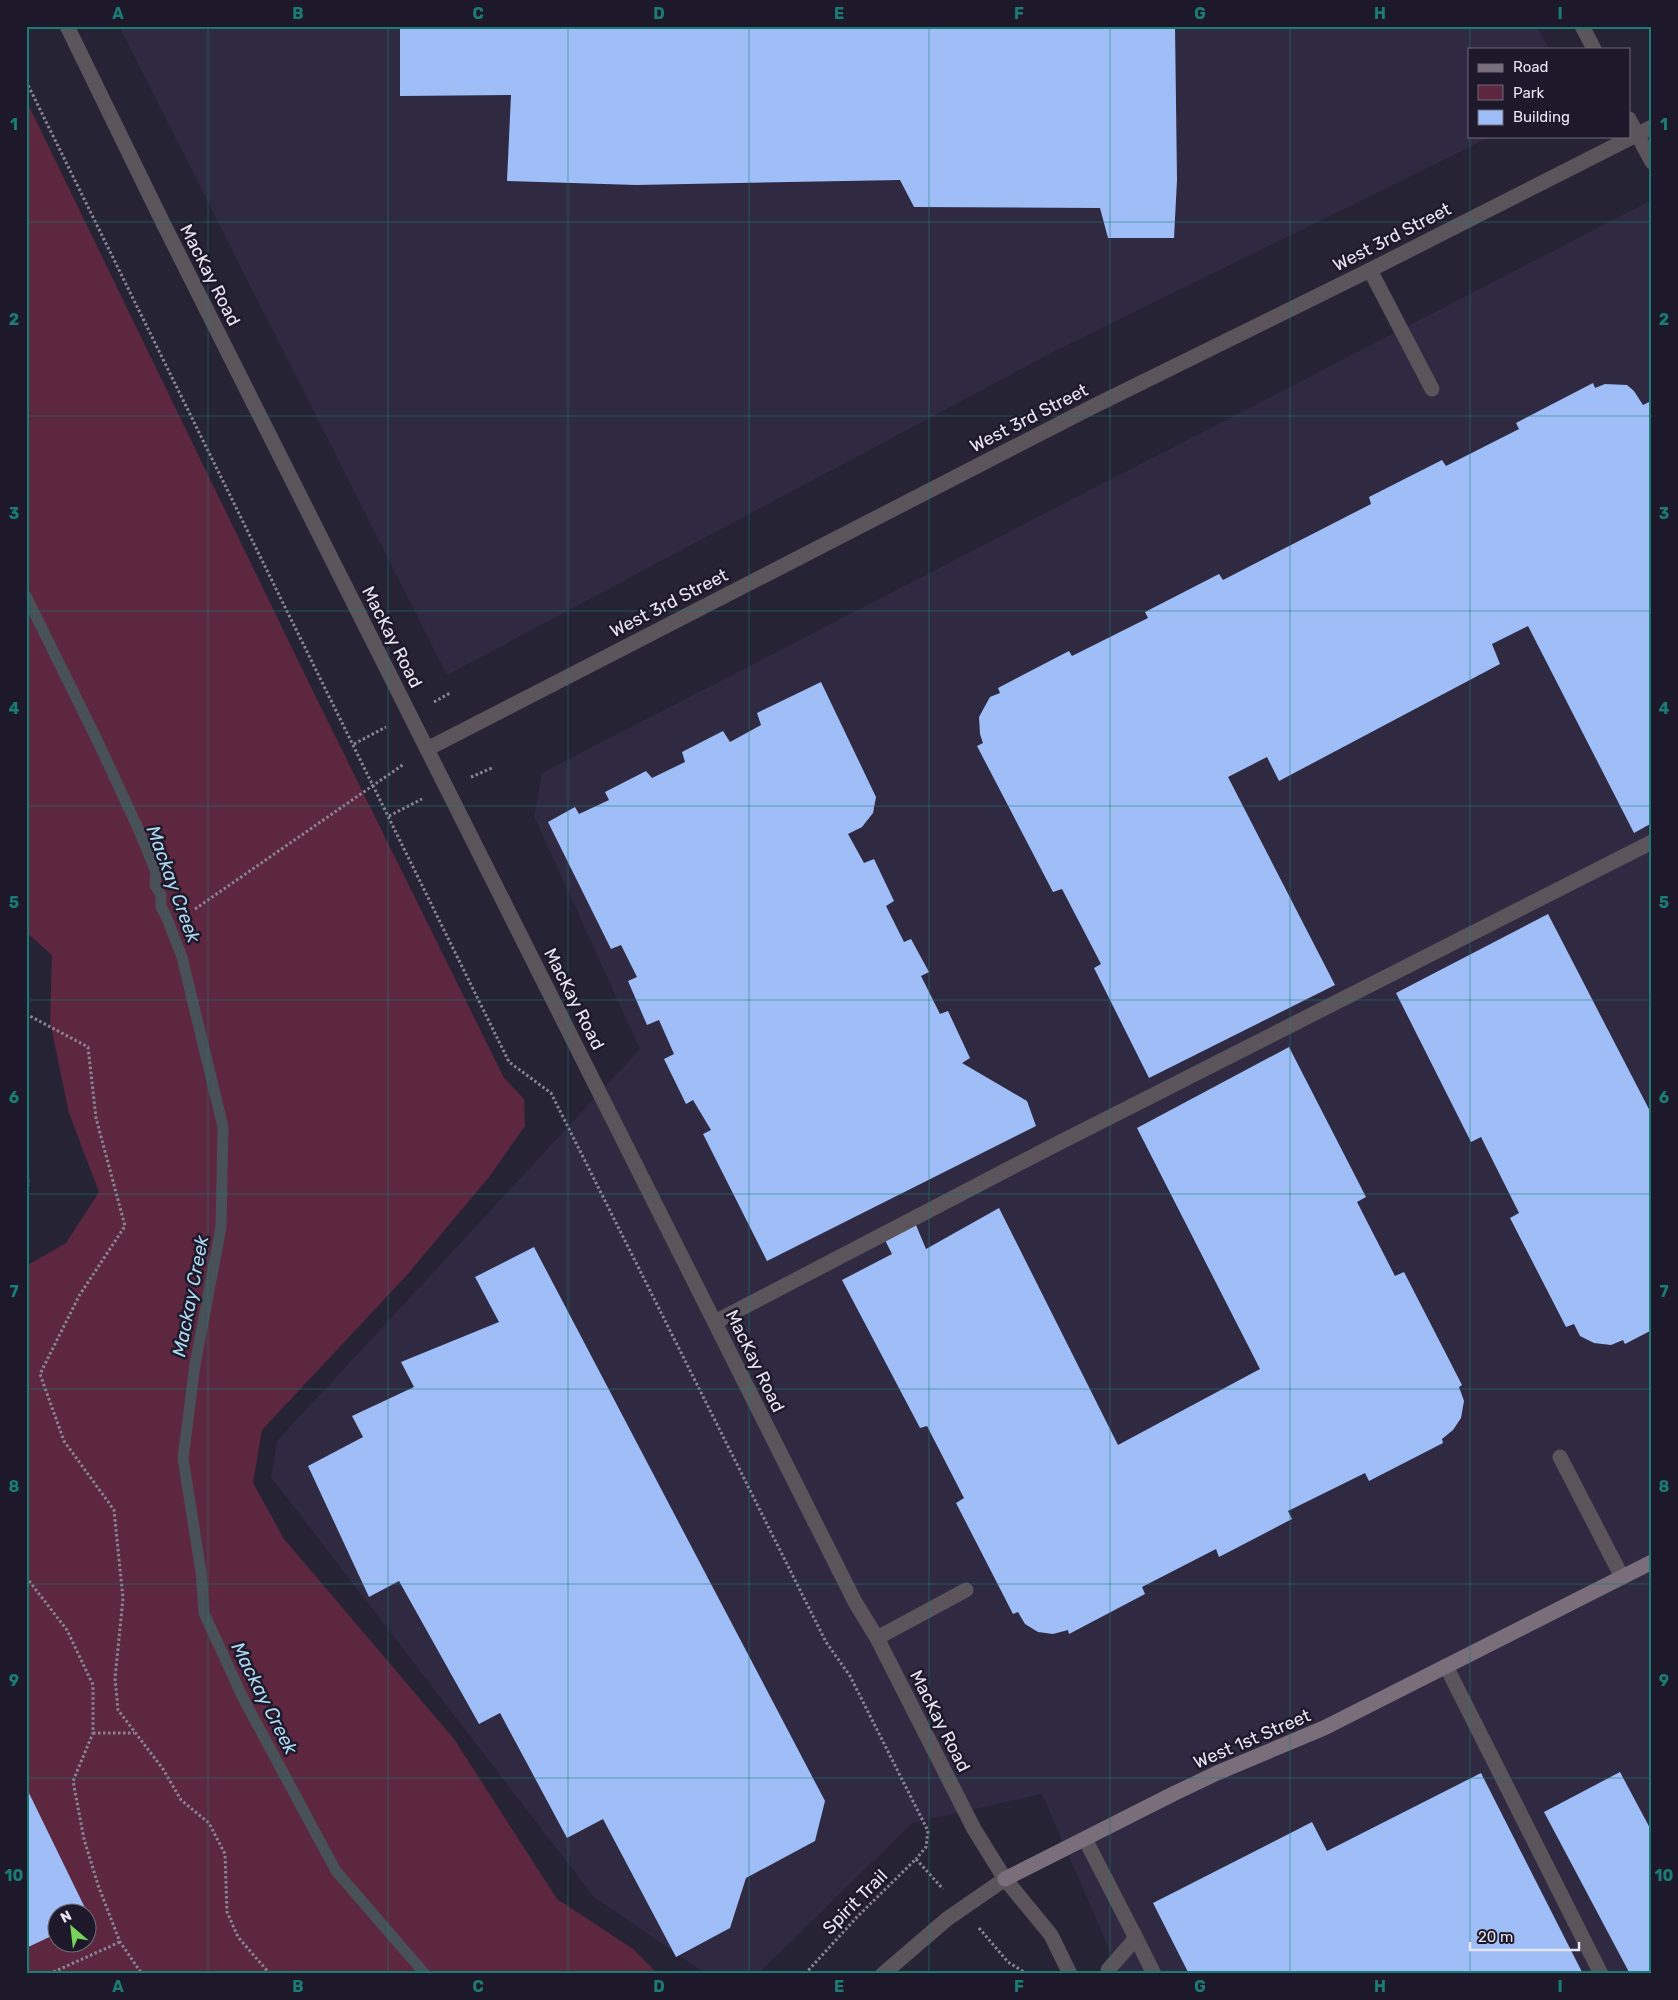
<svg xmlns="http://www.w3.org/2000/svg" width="1678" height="2000" viewBox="0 0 1678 2000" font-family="Rubik,sans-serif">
  <rect width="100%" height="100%" fill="#262335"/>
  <g fill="#2f2a42">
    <path d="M119,26H1537L1549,49H1469V136H1492L1055,351L447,675Z"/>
    <path d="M1652,200V1974H1120L1042,1794L912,1823L758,1974H706L593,1896L271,1477L277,1441L640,1049L534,816L542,773Z"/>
  </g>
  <path fill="#5d273f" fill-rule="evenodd" d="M26,100L306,677L504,1078L524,1099L525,1126L489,1177L407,1275L262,1430L253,1483L284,1539L454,1739L557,1899L633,1949L658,1974H26V1266L66,1243L99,1192L69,1113L50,1022L52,955L26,932ZM58,1912H88V1942H58Z"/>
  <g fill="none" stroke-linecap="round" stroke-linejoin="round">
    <path stroke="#495158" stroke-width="11" d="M26,596L98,742L137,826L156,872L155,885L161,895V907L166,916L182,957L223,1127L221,1227L195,1365L183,1458L201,1572L204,1613L243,1698L336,1871L425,1974"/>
  </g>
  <g fill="#9fbef8">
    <path d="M400,26H1175L1177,180L1174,238H1108L1100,208L914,207L900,180L636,185L507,181L511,95L400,96Z"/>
    <path d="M1593,383L1595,388L1605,384L1627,385L1634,391L1643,405L1649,402L1652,408V823L1634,833L1528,626L1492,644L1500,664L1279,781L1267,757L1228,777L1335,985L1149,1078L1094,968L1101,964L1062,889L1053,892L977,746L983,743L980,734L979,717L990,697L1000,693L998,688L1069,651L1072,656L1148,618L1145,612L1219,574L1223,580L1371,504L1369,497L1442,460L1446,466L1519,429L1516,423Z"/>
    <path d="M821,682L876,797L873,813L862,827L848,834L864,863L874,859L894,901L886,906L904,942L911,939L929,972L921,976L940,1014L948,1011L970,1058L962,1063L1027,1101L1036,1126L767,1261L703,1134L711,1130L693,1100L686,1104L664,1059L674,1054L659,1020L647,1025L628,981L637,977L621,945L611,949L548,822L575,807L579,814L609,800L605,792L646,771L652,778L685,762L682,752L723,731L730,742L761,725L757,713Z"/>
    <path d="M1548,914L1652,1115V1330L1625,1344L1623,1340L1611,1345L1594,1343L1580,1336L1574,1324L1566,1327L1510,1218L1519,1213L1481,1137L1471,1142L1396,993Z"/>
    <path d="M1289,1047L1366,1197L1357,1202L1395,1276L1404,1272L1462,1385L1459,1387L1464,1401L1461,1418L1453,1430L1442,1439L1443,1443L1369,1481L1365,1473L1288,1511L1292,1519L1219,1557L1216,1549L1142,1587L1145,1594L1069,1634L1068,1630L1053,1634L1038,1632L1025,1624L1018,1612L1013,1614L956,1503L964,1498L927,1426L920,1428L842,1280L892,1254L885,1240L916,1225L926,1249L999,1208L1118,1445L1260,1369L1137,1128Z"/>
    <path d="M534,1247L825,1801L815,1841L746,1878L730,1928L676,1957L603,1819L567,1838L500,1713L479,1724L399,1581L369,1597L308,1466L363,1437L352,1416L414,1387L401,1362L499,1322L475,1277Z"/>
    <path d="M1620,1772L1652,1832V1974H1630L1544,1812Z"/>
    <path d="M1481,1773L1582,1972L1578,1974H1189L1153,1903L1312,1822L1327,1851Z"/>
    <path d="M26,1787L87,1912H58V1933L26,1948Z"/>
  </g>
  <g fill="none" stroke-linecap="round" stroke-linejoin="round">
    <g stroke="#888594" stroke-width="3" stroke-dasharray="2.5 2.5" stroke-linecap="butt">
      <path d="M26,81L509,1062L551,1093L826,1642L850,1676L928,1831L926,1847L916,1859"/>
      <path d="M434,702L450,693"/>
      <path d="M354,744L386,727"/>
      <path d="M471,777L494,767"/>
      <path d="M389,816L422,799"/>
      <path d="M195,909L404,764"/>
      <path d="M26,1014L88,1047L96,1118L125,1226L79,1296L40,1374L64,1441L114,1510L123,1598L115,1678L118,1710L163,1769L181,1800L209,1823L225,1854L227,1912L238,1937L270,1974"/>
      <path d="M26,1140L28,1185L26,1189"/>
      <path d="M26,1577L67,1630L93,1685V1733L73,1781L84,1839L98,1885L120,1942L142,1974"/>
      <path d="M93,1733H134"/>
      <path d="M979,1928L1008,1962L1027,1974"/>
      <path d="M49,1974L120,1942"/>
      <path d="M805,1974L857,1917L916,1859L943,1889"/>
    </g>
    <g stroke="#5b545b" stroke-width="15">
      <path d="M1370,270L1432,389"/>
      <path d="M715,1322L1045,1150L1652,842"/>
      <path d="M1560,1457L1622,1577"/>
      <path d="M877,1638L966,1590"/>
      <path d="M1446,1666L1601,1974"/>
      <path d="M1085,1839L1136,1938L1108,1970V1974"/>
      <path d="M1136,1938L1154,1974"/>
    </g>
    <g stroke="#5b545b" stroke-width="15">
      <path d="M1582,26L1594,49"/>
      <path d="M1629,119L1652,162"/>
      <path d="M427,749L1090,408L1370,270L1652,127"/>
      <path d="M1005,1879L1051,1935L1070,1974"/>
    </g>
    <path stroke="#5b545b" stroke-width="15" d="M67,26L164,225L855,1602L877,1638L974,1829L1005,1879L947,1919L883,1974"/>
    <path stroke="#796e7a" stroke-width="15" d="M1005,1879L1173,1794L1217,1773L1324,1728L1652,1562"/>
  </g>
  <path fill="none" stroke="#1a7c75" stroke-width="1" stroke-opacity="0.55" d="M208,26V1974M388,26V1974M568,26V1974M749,26V1974M929,26V1974M1110,26V1974M1290,26V1974M1470,26V49M1470,136V1974M26,222H1652M26,416H1652M26,611H1652M26,806H1652M26,1000H1652M26,1194H1652M26,1389H1652M26,1584H1652M26,1778H1652"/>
  <g text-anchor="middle" stroke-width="5" stroke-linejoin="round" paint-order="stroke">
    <g font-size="18" fill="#e7e5f1" stroke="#1d192a">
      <text transform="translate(1392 237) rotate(-27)" y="6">West 3rd Street</text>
      <text transform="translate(210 275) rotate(63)" y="6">MacKay Road</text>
      <text transform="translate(1029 418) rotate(-27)" y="6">West 3rd Street</text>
      <text transform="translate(669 603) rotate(-27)" y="6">West 3rd Street</text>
      <text transform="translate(392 637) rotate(63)" y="6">MacKay Road</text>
      <text transform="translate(574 999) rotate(63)" y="6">MacKay Road</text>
      <text transform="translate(755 1361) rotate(64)" y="6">MacKay Road</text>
      <text transform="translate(940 1721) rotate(63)" y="6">MacKay Road</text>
      <text transform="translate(1252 1739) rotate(-23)" y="6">West 1st Street</text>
      <text transform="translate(855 1902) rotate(-45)" y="6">Spirit Trail</text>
    </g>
    <g font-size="19" font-style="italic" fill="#acd9f0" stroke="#1d192a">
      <text transform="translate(174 884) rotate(70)" y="7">Mackay Creek</text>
      <text transform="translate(190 1296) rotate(-79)" y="7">Mackay Creek</text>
      <text transform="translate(265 1698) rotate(63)" y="7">Mackay Creek</text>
    </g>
  </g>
  <rect width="1678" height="2000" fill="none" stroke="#1d192a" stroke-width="55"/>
  <rect x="1468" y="48" width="162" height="90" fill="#1d192a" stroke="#6e6b7a"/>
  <rect x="1478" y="64" width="25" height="8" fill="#796e7a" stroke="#6e6b7a"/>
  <text x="1513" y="72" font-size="15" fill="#e7e5f1">Road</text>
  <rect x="1478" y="85" width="25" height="15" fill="#5d273f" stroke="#6e6b7a"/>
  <text x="1513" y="98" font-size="15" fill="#e7e5f1">Park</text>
  <rect x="1478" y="110" width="25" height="15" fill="#9fbef8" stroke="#6e6b7a"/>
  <text x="1513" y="122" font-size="15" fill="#e7e5f1">Building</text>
  <g transform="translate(72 1928) rotate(332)"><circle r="24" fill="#1d192a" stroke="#6e6b7a"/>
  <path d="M0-4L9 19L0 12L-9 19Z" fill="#75d25b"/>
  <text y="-8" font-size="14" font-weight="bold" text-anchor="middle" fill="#e7e5f1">N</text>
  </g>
  <path d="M1470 1942v8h109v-8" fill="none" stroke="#e7e5f1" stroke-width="2.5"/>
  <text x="1478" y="1942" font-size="15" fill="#e7e5f1" stroke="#1d192a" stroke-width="4" paint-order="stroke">20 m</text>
  <rect x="28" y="28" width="1622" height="1944" fill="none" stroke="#1a7c75" stroke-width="2"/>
  <g font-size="16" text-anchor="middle" font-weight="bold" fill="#1a7c75">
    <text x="118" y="19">A</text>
    <text x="298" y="19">B</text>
    <text x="478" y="19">C</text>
    <text x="659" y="19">D</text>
    <text x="839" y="19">E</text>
    <text x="1019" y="19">F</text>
    <text x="1200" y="19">G</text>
    <text x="1380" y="19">H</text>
    <text x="1560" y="19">I</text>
    <text x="14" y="130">1</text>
    <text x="1664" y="130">1</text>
    <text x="14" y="325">2</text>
    <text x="1664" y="325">2</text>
    <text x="14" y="519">3</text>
    <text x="1664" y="519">3</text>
    <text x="14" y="714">4</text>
    <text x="1664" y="714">4</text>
    <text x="14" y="908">5</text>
    <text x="1664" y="908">5</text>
    <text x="14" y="1103">6</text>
    <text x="1664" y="1103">6</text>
    <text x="14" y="1297">7</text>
    <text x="1664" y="1297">7</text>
    <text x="14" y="1492">8</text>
    <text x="1664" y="1492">8</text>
    <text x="14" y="1686">9</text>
    <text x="1664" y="1686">9</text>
    <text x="14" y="1881">10</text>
    <text x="1664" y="1881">10</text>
    <text x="118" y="1992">A</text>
    <text x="298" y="1992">B</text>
    <text x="478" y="1992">C</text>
    <text x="659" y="1992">D</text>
    <text x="839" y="1992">E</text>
    <text x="1019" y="1992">F</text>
    <text x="1200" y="1992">G</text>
    <text x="1380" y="1992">H</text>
    <text x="1560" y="1992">I</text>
  </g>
</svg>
